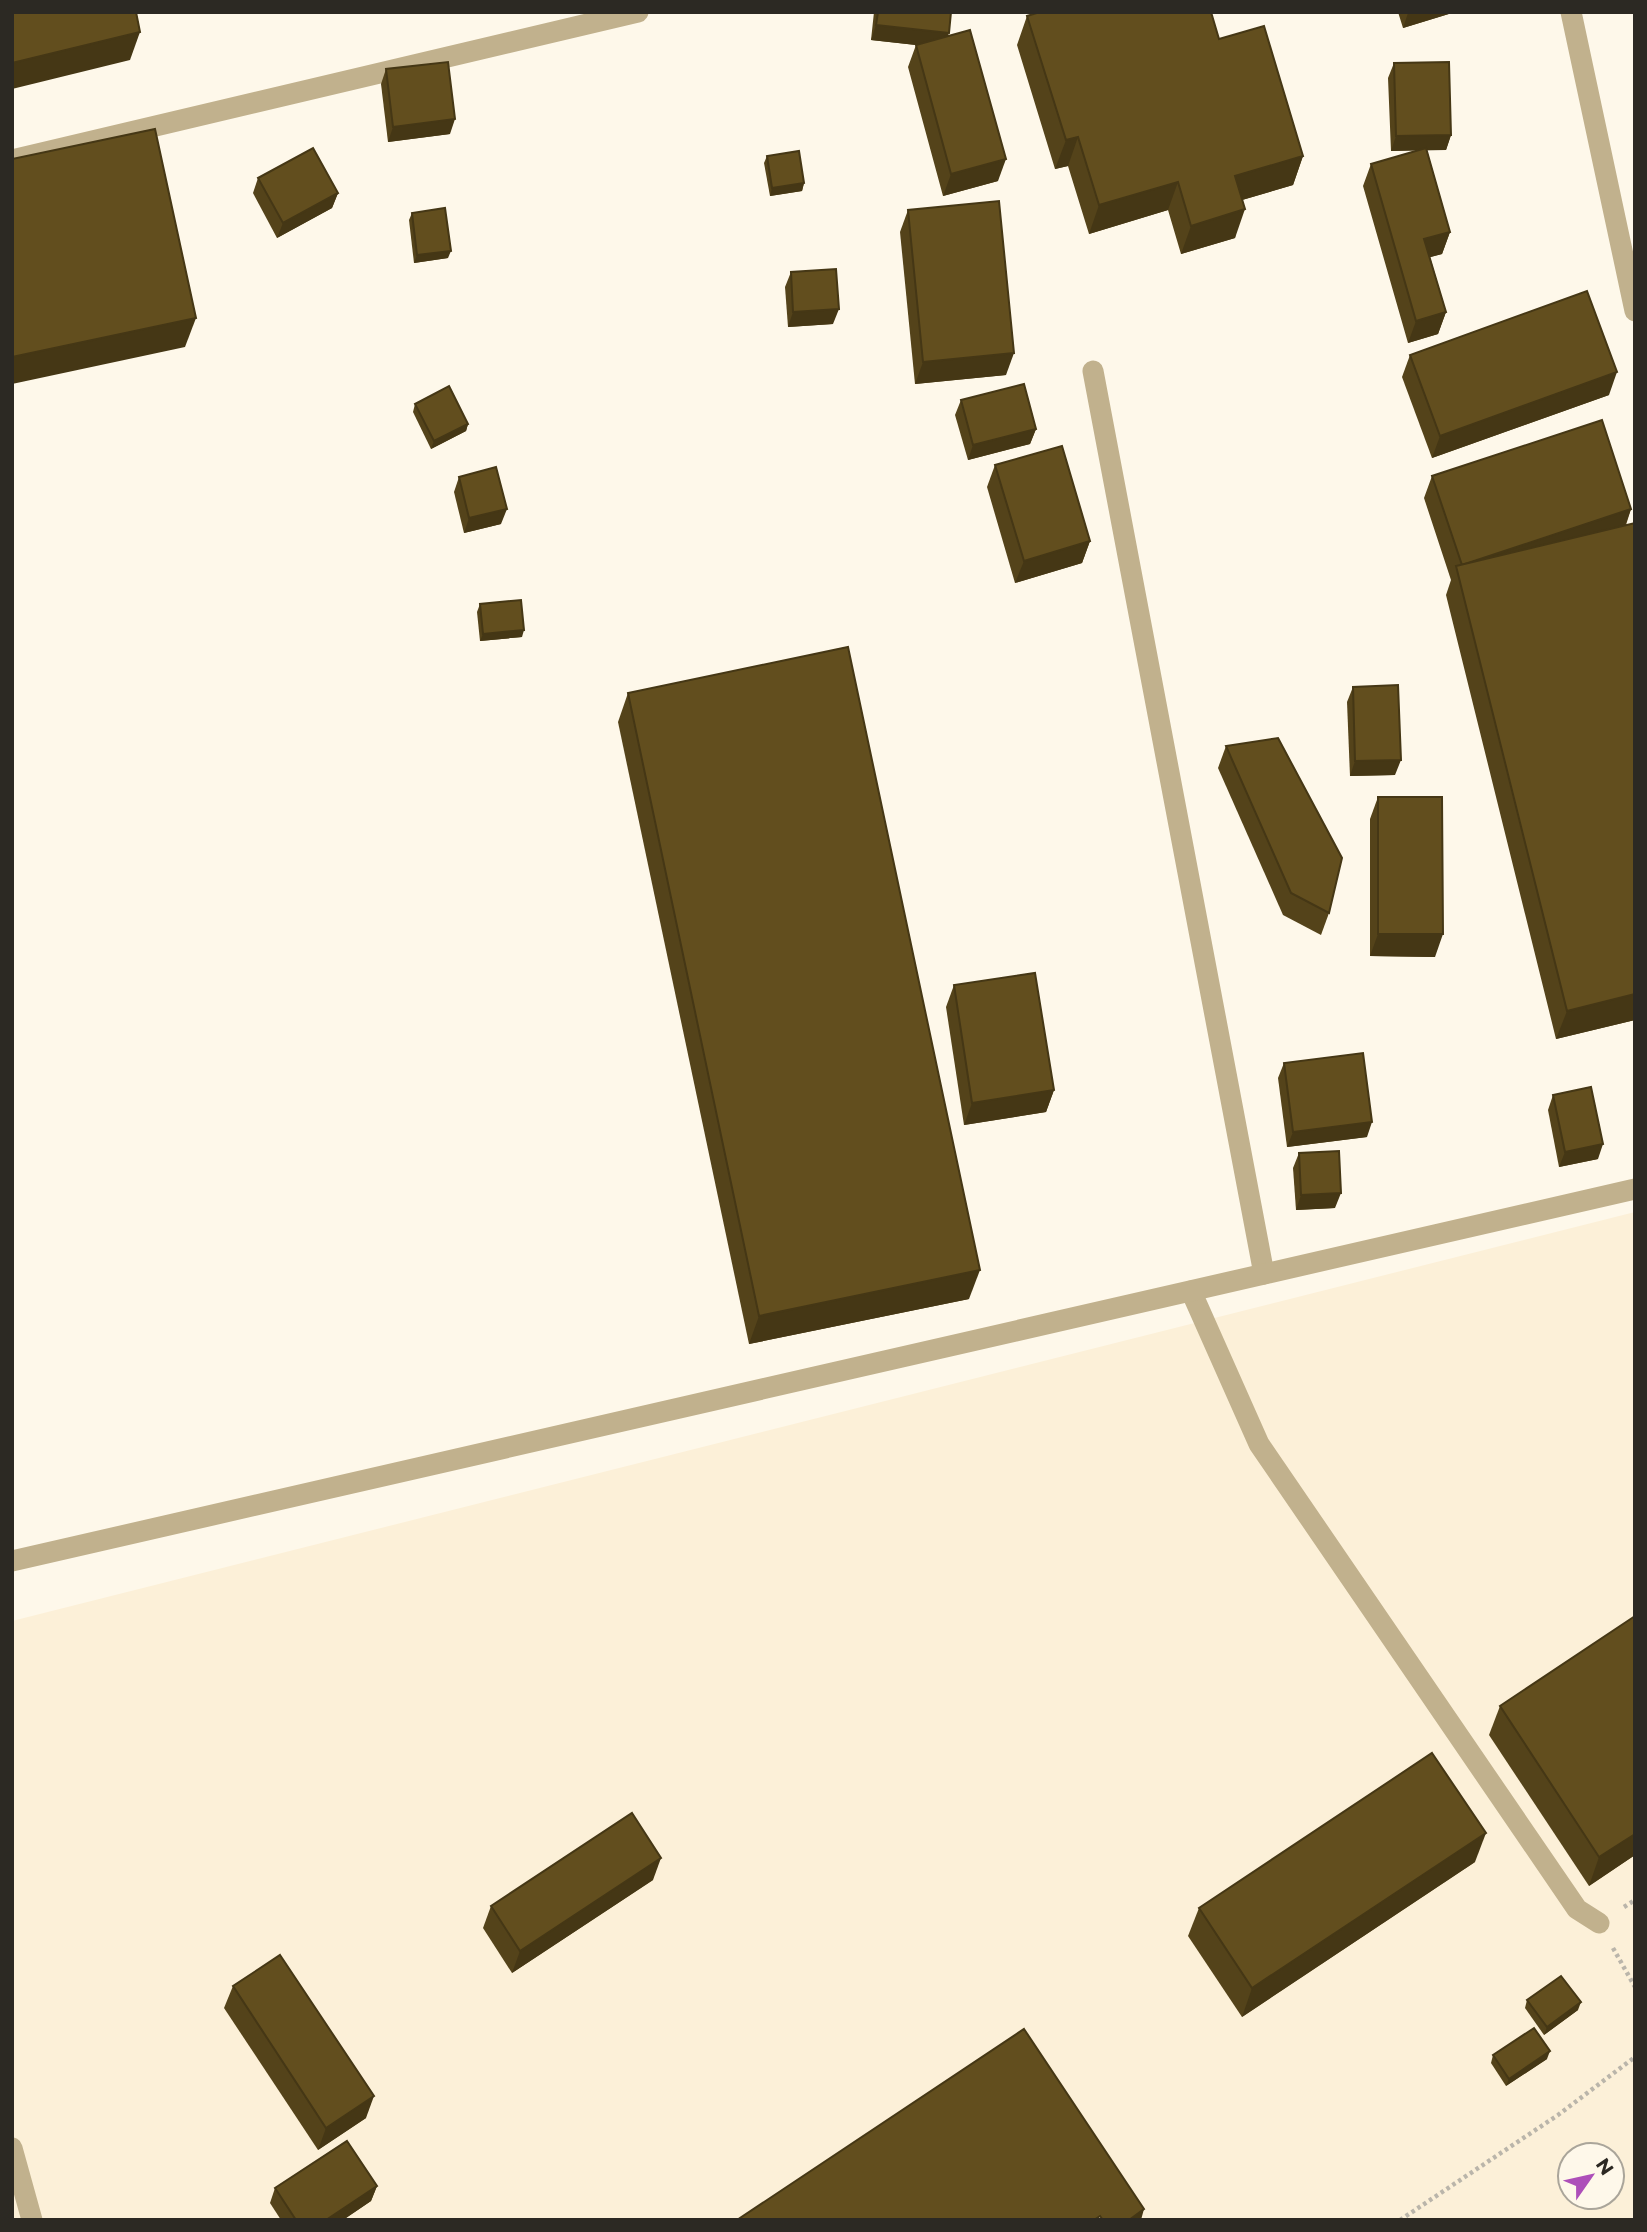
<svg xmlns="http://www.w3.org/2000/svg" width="1647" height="2232" viewBox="0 0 1647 2232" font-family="Montserrat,sans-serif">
  <rect width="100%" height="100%" fill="#fef8ea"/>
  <path fill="#fcf0d8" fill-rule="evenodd" d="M1635,1212V2220H12V1621ZM1570,2155H1612V2197H1570Z"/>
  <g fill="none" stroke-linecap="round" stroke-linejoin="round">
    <g stroke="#bab5aa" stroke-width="4.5" stroke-dasharray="3.5 3.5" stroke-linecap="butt">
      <path d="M1624,1907L1635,1900"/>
      <path d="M1613,1948L1635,1987"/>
      <path d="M1400,2220L1558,2115L1635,2057"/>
    </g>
    <g stroke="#c1b18d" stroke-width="21">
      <path d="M1571,12L1635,311"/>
      <path d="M12,160L638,12"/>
      <path d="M1093,371L1264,1274"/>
      <path d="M1191,1291L1259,1444L1577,1909L1599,1923"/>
      <path d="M12,1561L1635,1189"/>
      <path d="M12,2148L32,2220"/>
    </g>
  </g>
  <g fill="#54431a">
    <path d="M874,12H951L948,36L998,181L943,196L908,67L916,45L871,40Z"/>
    <path d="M1398,12H1452V13L1403,28Z"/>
    <path d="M1027,16L1219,39L1303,156L1293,185L1242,200L1235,238L1181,254L1168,210L1089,234L1068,166L1055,169L1017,45Z"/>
    <path d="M1394,63L1451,135L1446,150H1427L1450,232L1442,254L1430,257L1446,312L1438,334L1408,343L1363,186L1371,164L1419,150L1391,151L1388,78Z"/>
    <path d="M386,69L450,134L388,142L381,84Z"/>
    <path d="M767,156L804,183L802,191L770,196L764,163Z"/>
    <path d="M258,178L338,193L332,208L277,238L253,193Z"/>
    <path d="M908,210L1006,375L915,384L900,232Z"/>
    <path d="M412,213L448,258L414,263L409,220Z"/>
    <path d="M791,272L833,324L788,327L785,287Z"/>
    <path d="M1410,355L1609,395L1432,458L1402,377Z"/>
    <path d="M961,400L1036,429L1030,444L968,460L955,415Z"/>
    <path d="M415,404L468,424L466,431L431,449L413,412Z"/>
    <path d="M995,465L1090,541L1082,563L1015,583L987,487Z"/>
    <path d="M1432,476L1631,509L1626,525L1635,523V1020L1556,1039L1446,595L1451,580L1424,498Z"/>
    <path d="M459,477L501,524L464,533L454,492Z"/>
    <path d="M480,604L522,637L480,641L477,612Z"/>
    <path d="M1353,687L1395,775L1350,776L1347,702Z"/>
    <path d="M628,693L969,1299L749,1344L618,722Z"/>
    <path d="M1226,746L1329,913L1321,935L1283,915L1218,768Z"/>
    <path d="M1378,797L1435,957L1370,956V819Z"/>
    <path d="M954,985L1054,1090L1046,1112L964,1125L946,1007Z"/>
    <path d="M1284,1063L1367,1137L1287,1147L1278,1078Z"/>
    <path d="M1553,1095L1598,1159L1559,1167L1548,1110Z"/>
    <path d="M1299,1153L1335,1208L1296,1210L1293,1168Z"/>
    <path d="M1500,1706L1635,1855L1589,1886L1489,1735Z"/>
    <path d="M1475,1862L1242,2017L1188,1936L1199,1908Z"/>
    <path d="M653,1880L512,1973L483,1928L491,1906Z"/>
    <path d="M233,1986L366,2118L318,2150L224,2008Z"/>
    <path d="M1527,2000L1578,2010L1544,2035L1525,2008Z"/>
    <path d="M1493,2055L1547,2059L1506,2086L1491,2063Z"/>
    <path d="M377,2186L371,2201L343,2220H281L270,2203L275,2188Z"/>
  </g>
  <g fill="#453715">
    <path d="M1411,12H1452V13L1403,28L1408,13Z"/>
    <path d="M876,25L949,33L943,48L871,40Z"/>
    <path d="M140,32L130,60L12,89V63Z"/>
    <path d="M455,119L450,134L388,142L393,127Z"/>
    <path d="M1451,135L1446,150L1391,151L1396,136Z"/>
    <path d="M1078,137L1068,166L1055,169L1066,140Z"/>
    <path d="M1303,156L1293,185L1225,205L1235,176Z"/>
    <path d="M1006,159L998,181L943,196L951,174Z"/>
    <path d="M1178,182L1168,210L1089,234L1099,205Z"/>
    <path d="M804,183L802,191L770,196L772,188Z"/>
    <path d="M338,193L332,208L277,238L283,223Z"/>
    <path d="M1245,209L1235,238L1181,254L1191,226Z"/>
    <path d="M1450,232L1442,254L1416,261L1424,239Z"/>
    <path d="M451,251L448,258L414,263L417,255Z"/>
    <path d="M839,309L833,324L788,327L793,312Z"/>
    <path d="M1446,312L1438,334L1408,343L1416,321Z"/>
    <path d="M196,318L185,347L12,384V357Z"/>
    <path d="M1014,353L1006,375L915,384L923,362Z"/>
    <path d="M1617,372L1609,395L1432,458L1440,436Z"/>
    <path d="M468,424L466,431L431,449L434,441Z"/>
    <path d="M1036,429L1030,444L968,460L973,445Z"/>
    <path d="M507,509L501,524L464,533L469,518Z"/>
    <path d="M1631,509L1623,531L1462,565Z"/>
    <path d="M1090,541L1082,563L1015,583L1024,561Z"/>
    <path d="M524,630L522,637L480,641L483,634Z"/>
    <path d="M1401,760L1395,775L1350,776L1355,761Z"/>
    <path d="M1378,934H1443L1435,957L1370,956Z"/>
    <path d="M1635,994V1020L1556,1039L1567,1011Z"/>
    <path d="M1054,1090L1046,1112L964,1125L972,1103Z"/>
    <path d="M1372,1122L1367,1137L1287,1147L1293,1132Z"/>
    <path d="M1603,1144L1598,1159L1559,1167L1565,1152Z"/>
    <path d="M1341,1193L1335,1208L1296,1210L1301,1195Z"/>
    <path d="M980,1270L969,1299L749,1344L759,1316Z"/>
    <path d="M1486,1833L1475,1862L1242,2017L1252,1988Z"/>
    <path d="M1635,1834V1855L1589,1886L1599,1857Z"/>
    <path d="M661,1858L653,1880L512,1973L520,1951Z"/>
    <path d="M1581,2002L1578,2010L1544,2035L1547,2027Z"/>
    <path d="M1550,2051L1547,2059L1506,2086L1509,2079Z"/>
    <path d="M374,2096L366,2118L318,2150L326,2128Z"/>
    <path d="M377,2186L371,2201L343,2220H326Z"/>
    <path d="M1144,2209L1141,2220H1129Z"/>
  </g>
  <g fill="#624e1e" stroke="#453715" stroke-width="2">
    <path d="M12,12H136L140,32L12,63Z"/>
    <path d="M878,12H951L949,33L876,25Z"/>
    <path d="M1040,12H1211L1219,39L1264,26L1303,156L1235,176L1245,209L1191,226L1178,182L1099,205L1078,137L1066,140L1027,16Z"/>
    <path d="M970,30L1006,159L951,174L916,45Z"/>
    <path d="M448,62L455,119L393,127L386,69Z"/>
    <path d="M1449,62L1451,135L1396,136L1394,63Z"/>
    <path d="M155,129L196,318L12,357V159Z"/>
    <path d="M313,148L338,193L283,223L258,178Z"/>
    <path d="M1426,148L1450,232L1424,239L1446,312L1416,321L1371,164Z"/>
    <path d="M799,151L804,183L772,188L767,156Z"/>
    <path d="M999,201L1014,353L923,362L908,210Z"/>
    <path d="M445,208L451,251L417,255L412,213Z"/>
    <path d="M836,269L839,309L793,312L791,272Z"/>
    <path d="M1587,291L1617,372L1440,436L1410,355Z"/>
    <path d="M1024,384L1036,429L973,445L961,400Z"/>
    <path d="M449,386L468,424L434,441L415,404Z"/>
    <path d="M1602,420L1631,509L1462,565L1432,476Z"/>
    <path d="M1062,446L1090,541L1024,561L995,465Z"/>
    <path d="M496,467L507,509L469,518L459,477Z"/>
    <path d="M1635,523V994L1567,1011L1456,566Z"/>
    <path d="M521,600L524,630L483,634L480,604Z"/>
    <path d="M848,647L980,1270L759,1316L628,693Z"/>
    <path d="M1398,685L1401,760L1355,761L1353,687Z"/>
    <path d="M1278,738L1342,858L1329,913L1291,893L1226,746Z"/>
    <path d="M1378,797H1442L1443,934H1378Z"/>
    <path d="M1035,973L1054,1090L972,1103L954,985Z"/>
    <path d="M1363,1053L1372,1122L1293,1132L1284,1063Z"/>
    <path d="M1591,1087L1603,1144L1565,1152L1553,1095Z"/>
    <path d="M1339,1151L1341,1193L1301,1195L1299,1153Z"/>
    <path d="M1635,1616V1834L1599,1857L1500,1706Z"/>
    <path d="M1432,1753L1486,1833L1252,1988L1199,1908Z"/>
    <path d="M632,1813L661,1858L520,1951L491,1906Z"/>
    <path d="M280,1955L374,2096L326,2128L233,1986Z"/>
    <path d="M1561,1976L1581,2002L1547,2027L1527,2000Z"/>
    <path d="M1534,2028L1550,2051L1509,2079L1493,2055Z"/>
    <path d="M1024,2029L1144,2209L1129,2220H1103L1100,2216L1094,2220H737Z"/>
    <path d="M347,2141L377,2186L326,2220H296L275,2188Z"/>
  </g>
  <rect width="1647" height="2232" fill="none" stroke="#2c2923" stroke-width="28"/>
  <g transform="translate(1591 2176) rotate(56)"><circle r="33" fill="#fef8ea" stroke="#aaa59a" stroke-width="2"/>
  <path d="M0-5L12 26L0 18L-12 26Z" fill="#ad4fb9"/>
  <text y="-10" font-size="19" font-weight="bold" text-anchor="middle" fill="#2c2923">N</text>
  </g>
</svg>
